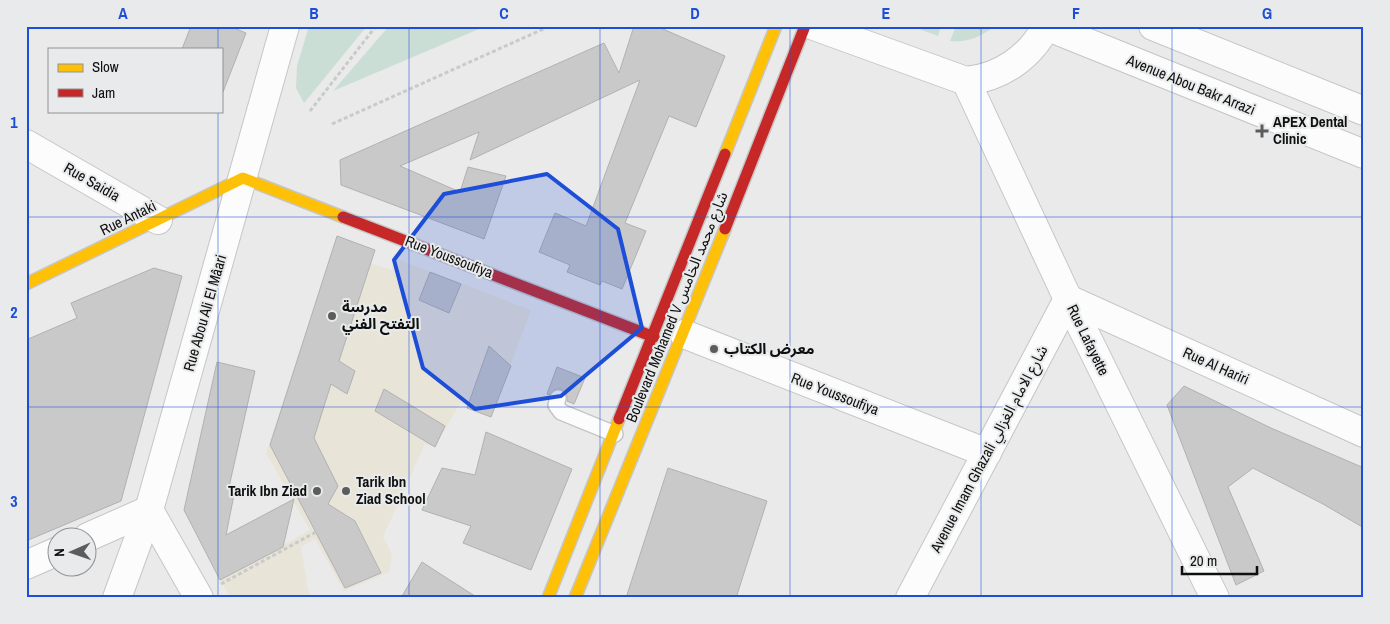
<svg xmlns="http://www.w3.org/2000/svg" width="1390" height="624" viewBox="0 0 1390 624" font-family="'Archivo Narrow','Noto Sans Arabic',sans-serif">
  <rect width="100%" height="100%" fill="#eaeaea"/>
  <path fill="#e9e4d8" d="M395,258L531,310L491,417L460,403L435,447L425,444L383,537L392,554L389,572L344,591L315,539L301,547L308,590L312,598H231L220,580L310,530L266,453L301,347L338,362L371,263L391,270Z"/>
  <g fill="#cbded5">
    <path d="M309,26H367L304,103L296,88L297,66Z"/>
    <path d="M389,26H486L333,91Z"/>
    <path d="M911,26H941L938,36Z"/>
    <path d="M956,26H995C980,37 968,43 950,41Z"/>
  </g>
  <g fill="#c9c9c9" stroke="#b1b1b1">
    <path d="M191,26H229L246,33L223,92L221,49H182Z"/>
    <path d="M634,26H656L725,56L696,127L669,116L625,223L646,231L622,289L602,281L600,285L567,272L570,265L539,252L555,213L586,226L640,80L470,160L479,132L400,166L460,192L468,167L506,176L484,239L341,185L340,160L604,43L619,73Z"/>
    <path d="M337,236L375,250L339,361L355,371L347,394L331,384L314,438L338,486L328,504L355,521L381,573L345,588L270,445Z"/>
    <path d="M154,268L182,276L121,501L26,541V340L77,318L71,303Z"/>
    <path d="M430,272L461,284L449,313L419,300Z"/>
    <path d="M489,346L511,366L491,417L467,408Z"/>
    <path d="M217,362L255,371L229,487L234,495L226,535L294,499L283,547L220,580L184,510Z"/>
    <path d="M557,367L585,378L574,404L567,401V395L561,389H555L549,395L547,394Z"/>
    <path d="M1184,386L1271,428L1364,468V528L1323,504L1253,468L1228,487L1264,571L1236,585L1167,405Z"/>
    <path d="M384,389L445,426L435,447L375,411Z"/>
    <path d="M486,432L572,469L531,570L463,543L471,526L422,510L442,468L475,475Z"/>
    <path d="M668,468L767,501L736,598H626Z"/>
    <path d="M422,562L442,575L478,598H401Z"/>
  </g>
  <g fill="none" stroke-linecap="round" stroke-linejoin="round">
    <defs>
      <path id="lane" d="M558,398L556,405L561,412L615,434"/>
      <g id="street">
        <path d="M814,26L966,81C1000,78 1031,57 1046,26"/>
        <path d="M1046,26L1364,154"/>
        <path d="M1153,26L1364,111"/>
        <path d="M966,81L1068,299L1215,598"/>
        <path d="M26,144L158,220"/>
        <path d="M1068,299L1364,433"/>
        <path d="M684,334L987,453"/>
        <path d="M149,510L199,598"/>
        <path d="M88,537L149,510"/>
        <path d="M26,565L58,551"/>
        <path d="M117,598L149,510L285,26"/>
        <path d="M910,598L1068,299"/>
      </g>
      <g id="slow">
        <path d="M725,154L776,26"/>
        <path d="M26,284L243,178L343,217"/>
        <path d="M548,598L619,419"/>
        <path d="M575,598L725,229"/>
      </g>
      <g id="jam">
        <path d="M343,217L654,337"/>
        <path d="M725,229L805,26"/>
        <path d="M619,419L725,154"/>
      </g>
    </defs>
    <use href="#lane" stroke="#c6c6c6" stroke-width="18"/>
    <use href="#street" stroke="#c6c6c6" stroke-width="30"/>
    <use href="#slow" stroke="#c6c6c6" stroke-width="14"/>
    <use href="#jam" stroke="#c6c6c6" stroke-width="14"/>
    <g stroke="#c9caca" stroke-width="3" stroke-dasharray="4 2.5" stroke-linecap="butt">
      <path d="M310,111L376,26"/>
      <path d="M332,124L550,26"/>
      <path d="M221,584L316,532"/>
    </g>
    <use href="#lane" stroke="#fcfcfc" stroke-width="15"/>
    <use href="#street" stroke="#fcfcfc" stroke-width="28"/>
    <use href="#slow" stroke="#ffc107" stroke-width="11"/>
    <use href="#jam" stroke="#c62828" stroke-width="11"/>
  </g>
  <path fill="#1d4ed8" fill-opacity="0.2" stroke="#1d4ed8" stroke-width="4" stroke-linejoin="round" d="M547,174L618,229L642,328L561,396L475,409L423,368L394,260L444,194Z"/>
  <path fill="none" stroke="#1d4ed8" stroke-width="1" stroke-opacity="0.55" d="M218,26V49M409,26V598M600,26V598M790,26V598M981,26V598M1172,26V598M218,111V598M26,217H1364M26,407H1364"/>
  <g fill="#5b5c5c" stroke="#e9eaeb" stroke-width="2">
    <path d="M1259.5 123.5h5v5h5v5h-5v5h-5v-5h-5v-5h5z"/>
    <circle cx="332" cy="316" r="5"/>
    <circle cx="714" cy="349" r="5"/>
    <circle cx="317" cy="491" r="5"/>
    <circle cx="346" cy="491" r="5"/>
  </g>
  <g text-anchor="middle" stroke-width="4" stroke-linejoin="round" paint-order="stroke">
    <g font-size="15" fill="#0e0f0f" stroke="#e9eaeb">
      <text transform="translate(1191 85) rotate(22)" y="5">Avenue Abou Bakr Arrazi</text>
      <text transform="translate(92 182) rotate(30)" y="5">Rue Saidia</text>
      <text transform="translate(128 218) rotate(-26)" y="5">Rue Antaki</text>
      <text transform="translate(449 257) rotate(21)" y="5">Rue Youssoufiya</text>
      <text transform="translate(677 307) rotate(-68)" y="5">Boulevard Mohamed V شارع محمد الخامس</text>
      <text transform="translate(205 313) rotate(-74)" y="5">Rue Abou Ali El Mâari</text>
      <text transform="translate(1088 340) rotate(64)" y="5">Rue Lafayette</text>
      <text transform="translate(1216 366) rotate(24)" y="5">Rue Al Hariri</text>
      <text transform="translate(835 394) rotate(21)" y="5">Rue Youssoufiya</text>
      <text transform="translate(989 449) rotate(-62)" y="5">Avenue Imam Ghazali شارع الامام الغزالي</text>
    </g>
    <g font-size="15" font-weight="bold" fill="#0e0f0f" stroke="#e9eaeb" text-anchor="start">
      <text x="1273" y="127">APEX Dental<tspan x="1273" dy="17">Clinic</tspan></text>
      <text x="342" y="312">مدرسة<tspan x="342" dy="17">التفتح الفني</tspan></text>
      <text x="724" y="354">معرض الكتاب</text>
      <text x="356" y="487">Tarik Ibn<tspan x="356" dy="17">Ziad School</tspan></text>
      <text x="307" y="496" text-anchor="end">Tarik Ibn Ziad</text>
    </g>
  </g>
  <rect width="1390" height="624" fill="none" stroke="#e9eaeb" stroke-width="55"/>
  <rect x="48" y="48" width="175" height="65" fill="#e9eaeb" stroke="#919293"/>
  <rect x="58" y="64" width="25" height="8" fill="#ffc107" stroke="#919293"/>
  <text x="92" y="72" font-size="15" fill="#0e0f0f">Slow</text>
  <rect x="58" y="89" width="25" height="8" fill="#c62828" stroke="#919293"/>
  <text x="92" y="98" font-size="15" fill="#0e0f0f">Jam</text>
  <g transform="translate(72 552) rotate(268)"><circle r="24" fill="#e9eaeb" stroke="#919293"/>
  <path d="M0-4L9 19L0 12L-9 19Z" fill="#5b5c5c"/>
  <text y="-8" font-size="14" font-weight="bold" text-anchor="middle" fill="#0e0f0f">N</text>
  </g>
  <path d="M1182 566v8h75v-8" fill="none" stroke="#0e0f0f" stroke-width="2.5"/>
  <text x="1190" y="566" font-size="15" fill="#0e0f0f" stroke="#e9eaeb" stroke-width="4" paint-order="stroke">20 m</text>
  <rect x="28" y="28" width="1334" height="568" fill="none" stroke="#1d4ed8" stroke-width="2"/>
  <g font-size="16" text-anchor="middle" font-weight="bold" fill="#1d4ed8">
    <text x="123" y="19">A</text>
    <text x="314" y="19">B</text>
    <text x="504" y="19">C</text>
    <text x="695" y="19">D</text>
    <text x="886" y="19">E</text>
    <text x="1076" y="19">F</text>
    <text x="1267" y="19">G</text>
    <text x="14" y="128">1</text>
    <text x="14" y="318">2</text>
    <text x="14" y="507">3</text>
  </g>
</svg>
